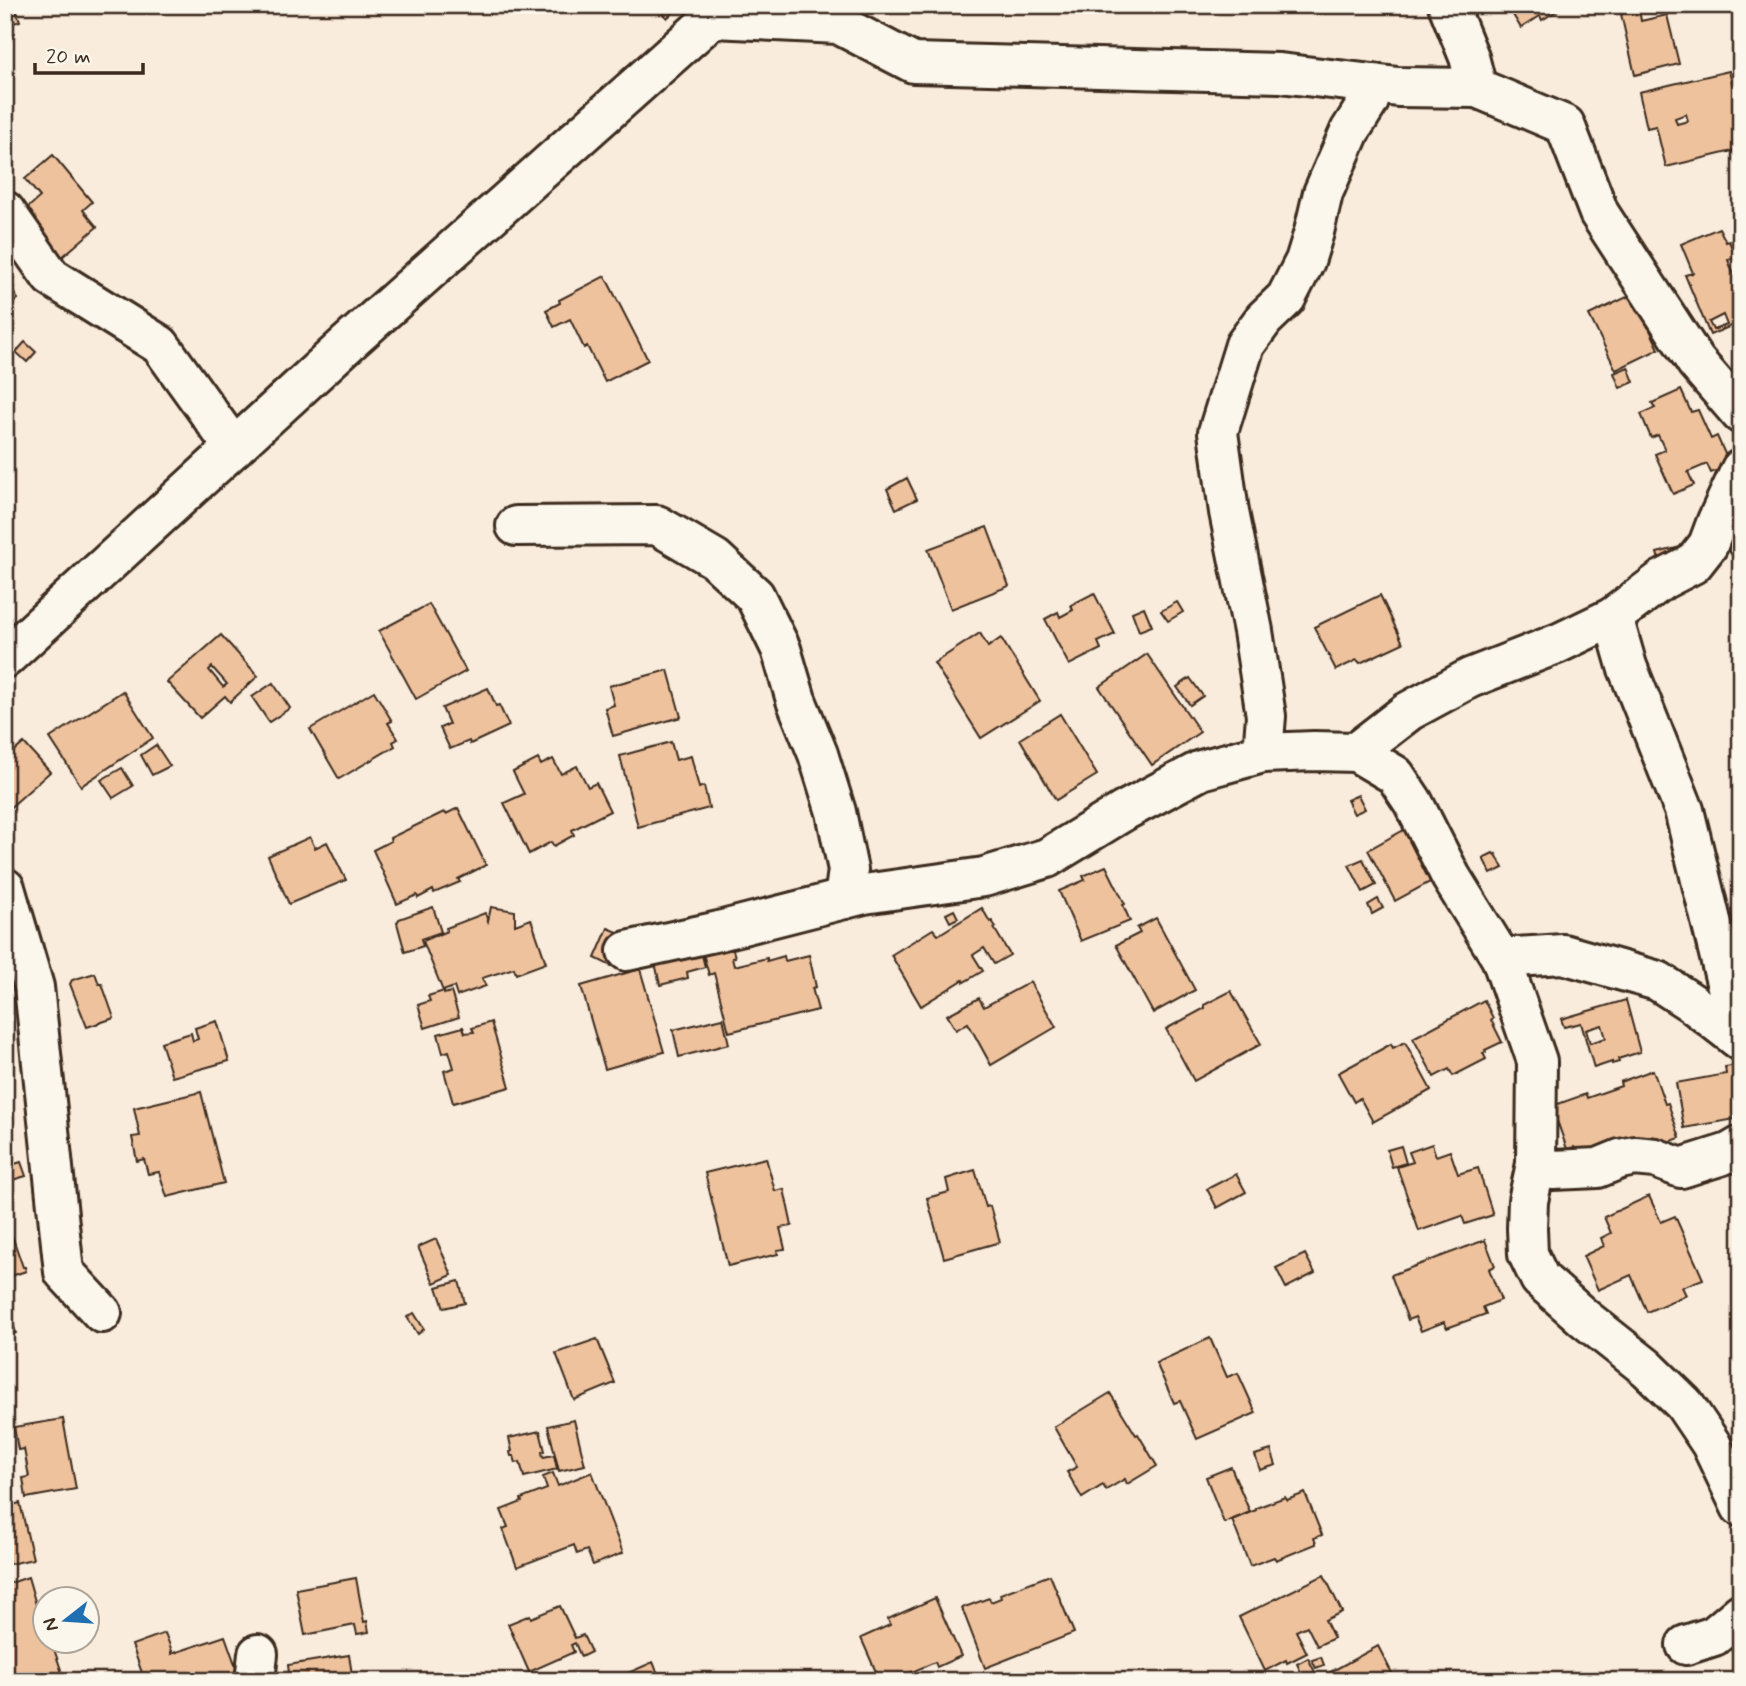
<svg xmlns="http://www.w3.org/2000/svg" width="1746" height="1686" viewBox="0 0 1746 1686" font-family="Mynerve,sans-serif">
  <rect width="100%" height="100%" fill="#f9ecdc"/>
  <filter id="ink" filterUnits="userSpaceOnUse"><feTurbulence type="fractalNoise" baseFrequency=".0143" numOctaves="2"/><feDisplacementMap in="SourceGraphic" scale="14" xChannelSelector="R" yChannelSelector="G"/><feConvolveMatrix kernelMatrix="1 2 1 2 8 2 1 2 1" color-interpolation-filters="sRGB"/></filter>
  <g filter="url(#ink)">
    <g fill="#efc29e" stroke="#3b2a1e" stroke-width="2" fill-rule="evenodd">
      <path d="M5,5H14L20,21L5,26Z"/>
      <path d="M656,5H681L667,18Z"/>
      <path d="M1507,5H1566L1542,20L1540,16L1521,28Z"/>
      <path d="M1639,9L1641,21L1667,15L1679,64L1635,75L1621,14Z"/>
      <path d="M1729,71L1741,118V149L1666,167L1656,126L1647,128L1639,92ZM1686,114L1688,121L1677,124L1675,118Z"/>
      <path d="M53,155L92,202L83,210L97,227L61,258L23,212L40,197L25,179Z"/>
      <path d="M1719,228L1726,242L1729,241L1736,257L1728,260L1735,277L1741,274V322L1710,335L1685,275L1693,273L1681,244ZM1723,315L1727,325L1713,330L1709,322Z"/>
      <path d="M605,276L648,360L605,382L587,346L584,348L570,319L554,327L546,310L560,303L559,300Z"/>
      <path d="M5,281L18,299L5,309Z"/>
      <path d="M1629,296L1638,313L1641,312L1648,327L1652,324L1654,328L1650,330L1659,349L1616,370L1589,315Z"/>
      <path d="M25,342L36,352L27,362L16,352Z"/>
      <path d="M1628,367L1634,382L1620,388L1614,373Z"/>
      <path d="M1681,390L1691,412L1698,410L1711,439L1717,436L1730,465L1711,473L1707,464L1688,472L1694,485L1673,494L1655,454L1665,450L1658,435L1651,438L1641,414L1655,408L1652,403Z"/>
      <path d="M907,478L917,499L896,509L887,489Z"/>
      <path d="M987,527L1009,586L951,609L928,549Z"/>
      <path d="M1741,534V568L1725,545Z"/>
      <path d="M1684,546L1662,571L1657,553Z"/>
      <path d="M1094,593L1115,634L1098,642L1101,649L1069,665L1045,619L1058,612L1060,617L1073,610L1071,605Z"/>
      <path d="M1380,595L1403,643L1360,663L1357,660L1336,670L1314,627Z"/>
      <path d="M1177,602L1183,612L1168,621L1161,611Z"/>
      <path d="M429,604L466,671L416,699L379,631Z"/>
      <path d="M1144,607L1152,626L1139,631L1132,612Z"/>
      <path d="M980,633L988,647L1001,638L1040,701L981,738L934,663Z"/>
      <path d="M221,635L258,676L230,702L225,696L200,718L167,682ZM212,667L227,684L223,687L209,670Z"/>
      <path d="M1147,654L1200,732L1152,765L1099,687Z"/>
      <path d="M668,670L681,717L613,736L605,708L614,705L609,686Z"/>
      <path d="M1190,678L1203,696L1190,705L1177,687Z"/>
      <path d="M273,683L290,708L269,722L252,697Z"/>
      <path d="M488,688L496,706L499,705L509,726L470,744L469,741L450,749L440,728L449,724L442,708Z"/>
      <path d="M123,691L153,738L81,786L50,738Z"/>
      <path d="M374,691L392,721L388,723L398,739L393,742L395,746L339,779L310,729Z"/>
      <path d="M1060,714L1097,775L1056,800L1020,739Z"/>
      <path d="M671,742L676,760L691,756L699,788L704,786L709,808L638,827L620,756Z"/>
      <path d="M24,743L50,772L5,812V759Z"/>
      <path d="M156,745L170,766L152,775L141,755Z"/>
      <path d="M538,759L541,765L553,759L561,774L577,766L588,787L596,783L610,811L572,830L574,835L554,846L551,842L529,854L504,803L524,794L513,772Z"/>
      <path d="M122,768L133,786L113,798L101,780Z"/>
      <path d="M1358,795L1365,809L1354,814L1347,800Z"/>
      <path d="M458,808L486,865L458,879L460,882L434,893L433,890L418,898L417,895L397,904L373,850L391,841L390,838L444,812L446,814Z"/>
      <path d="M1411,826L1445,874L1395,901L1368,850Z"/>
      <path d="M310,837L315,848L327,842L346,880L289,904L268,856Z"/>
      <path d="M1493,853L1495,855L1496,854L1503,868L1491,874L1483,858Z"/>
      <path d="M1363,859L1376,885L1363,892L1349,865Z"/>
      <path d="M1106,866L1125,904L1123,905L1130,921L1081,941L1059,891L1085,880L1083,876Z"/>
      <path d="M1378,899L1383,908L1372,914L1368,905Z"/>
      <path d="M433,907L441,932L421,939L423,946L405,952L397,923L399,919Z"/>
      <path d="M491,907L515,911V925L531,919L546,963L516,974L514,968L482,978L486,986L457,996L454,987L443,991L423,941L447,931L446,928L485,913L488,921Z"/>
      <path d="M982,908L990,922L992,921L996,927L994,928L1010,955L994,964L984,948L973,955L983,971L964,982L963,980L921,1006L891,955L933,929L938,935Z"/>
      <path d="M954,910L958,918L950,922L946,914Z"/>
      <path d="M1156,918L1195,990L1153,1013L1116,945L1140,933L1137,928Z"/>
      <path d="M608,928L625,935L611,966L595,958Z"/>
      <path d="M728,945L729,950H733L735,957L732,958L734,966L767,958V961L784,956L785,961L809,955L816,987L812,988L818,1010L729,1032L714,973L709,975L702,950Z"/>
      <path d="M700,947L705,967L687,972L688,978L660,985L654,958Z"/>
      <path d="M640,969L664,1052L605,1069L581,986Z"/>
      <path d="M95,973L99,984H102L114,1018L87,1027L70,984L72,980Z"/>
      <path d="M1030,982L1056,1027L991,1065L968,1023L956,1030L947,1015L979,998L984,1007Z"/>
      <path d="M444,991V994L451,992L459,1017L425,1028L418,1005L430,1001L428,996Z"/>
      <path d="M1231,991L1261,1044L1194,1081L1166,1029L1205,1008L1204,1005Z"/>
      <path d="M1484,1000L1493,1018L1491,1020L1502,1042L1485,1050L1486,1052L1483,1053L1486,1059L1453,1076L1449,1069L1434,1077L1413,1038Z"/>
      <path d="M1626,1000L1640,1052L1618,1059L1619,1062L1612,1064V1062L1594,1068L1581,1023L1564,1027L1561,1019ZM1602,1025L1606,1038L1590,1043L1586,1030Z"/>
      <path d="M723,1018L729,1044L679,1057L673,1030Z"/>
      <path d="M217,1021L229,1061L172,1077L161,1042L191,1033L193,1041L198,1039L195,1028Z"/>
      <path d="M491,1022L510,1087L453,1103L444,1071L454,1068L449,1051L443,1053L438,1034L463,1027L465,1033L474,1032L472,1028Z"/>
      <path d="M1405,1042L1431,1090L1373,1122L1360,1098L1354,1102L1338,1073L1391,1044L1393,1048Z"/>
      <path d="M1741,1064V1115L1734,1116L1735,1119L1684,1128L1676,1083L1726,1074L1725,1067Z"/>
      <path d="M1653,1070L1665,1104L1668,1103L1680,1138L1649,1149L1581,1164L1574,1147L1567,1149L1552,1106L1586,1094L1587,1098L1621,1086L1620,1082Z"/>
      <path d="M201,1092L224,1183L167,1197L159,1172L148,1174L144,1159L137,1161L132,1137L140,1136L134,1108Z"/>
      <path d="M1432,1144L1436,1156L1450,1151L1458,1174L1478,1168L1493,1215L1465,1224L1462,1216L1419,1231L1397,1167L1413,1162L1409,1152Z"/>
      <path d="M1401,1146L1406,1163L1392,1167L1387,1150Z"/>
      <path d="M766,1158L775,1191L784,1189L792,1226L780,1228L785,1249L777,1250L778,1254L728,1266L705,1173Z"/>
      <path d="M21,1162L26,1176L9,1181L5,1167Z"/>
      <path d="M975,1170L986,1207L990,1206L1000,1242L944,1258L927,1198L949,1192L946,1179Z"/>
      <path d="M1236,1174L1246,1192L1217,1208L1207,1189Z"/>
      <path d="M1649,1196L1661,1222L1675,1216L1703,1279L1682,1287L1686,1295L1647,1312L1631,1275L1598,1290L1583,1256L1604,1246L1601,1238L1611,1233L1604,1217Z"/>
      <path d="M9,1227L23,1267H25L26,1271L5,1278V1229Z"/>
      <path d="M436,1239L452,1275L434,1283L418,1247Z"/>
      <path d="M1485,1240L1495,1266L1489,1269L1501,1300L1483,1307L1486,1314L1447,1328L1444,1322L1421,1331L1415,1317L1408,1320L1391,1275Z"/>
      <path d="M1305,1254L1315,1273L1286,1288L1276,1268Z"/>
      <path d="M459,1281L465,1303L444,1308L437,1287Z"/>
      <path d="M8,1309L16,1333L5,1337V1310Z"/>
      <path d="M414,1313L424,1329L418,1334L407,1317Z"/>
      <path d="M1210,1338L1227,1377L1238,1373L1256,1413L1197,1439L1180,1401L1174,1403L1156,1363Z"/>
      <path d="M597,1339L615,1383L574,1400L556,1353Z"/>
      <path d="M1110,1393L1136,1435L1138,1434L1157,1466L1127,1484L1125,1479L1106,1490L1103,1485L1082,1498L1067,1472L1077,1467L1054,1427Z"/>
      <path d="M63,1419L76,1489L26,1498L23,1478L29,1477L24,1449L18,1450L14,1427Z"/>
      <path d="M574,1420L585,1465L559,1471L548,1426Z"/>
      <path d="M540,1431L545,1451L542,1452L543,1457L554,1455L557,1469L524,1477L520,1462L516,1463L514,1456H511L510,1452L512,1451L509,1438Z"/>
      <path d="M5,1434L14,1481L5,1482Z"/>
      <path d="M1271,1450L1276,1465L1260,1470L1255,1455Z"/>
      <path d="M1231,1467L1250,1512L1224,1523L1206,1477Z"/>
      <path d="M592,1472L623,1553L593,1565L587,1550L577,1554L574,1545L517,1567L503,1529L508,1527L501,1510L522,1502L521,1499L547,1489L543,1477L553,1473L558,1486Z"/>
      <path d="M1305,1493L1322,1535L1314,1538L1316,1544L1276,1560L1274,1557L1250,1566L1232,1520L1256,1510V1508L1285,1497L1287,1500Z"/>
      <path d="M20,1503L33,1559L5,1565V1507Z"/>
      <path d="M1050,1575L1074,1633L985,1668L962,1608L989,1598L991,1602L1001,1598L1000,1594Z"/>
      <path d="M1324,1575L1342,1612L1325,1620L1334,1638L1317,1646L1307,1626L1296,1631L1307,1653L1287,1663L1286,1660L1265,1671L1239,1617Z"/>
      <path d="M28,1577L41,1622L44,1620L46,1624V1640H51L64,1679L59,1681H5V1585Z"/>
      <path d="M356,1578L364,1622L367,1621L369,1632L357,1634L355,1625L305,1635L296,1589Z"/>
      <path d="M935,1598L961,1656L937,1667L935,1662L907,1674L909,1679L904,1681H880L861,1638L890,1625L888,1619Z"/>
      <path d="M560,1606L575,1638L583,1635L591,1652L581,1657L575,1643L571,1645L574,1652L529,1672L508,1624L530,1615L531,1618Z"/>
      <path d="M165,1633L172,1651L171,1652V1654L225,1636L241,1681H145L132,1645Z"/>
      <path d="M1378,1646L1396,1681H1328L1325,1675Z"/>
      <path d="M349,1655L353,1681H290L288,1665Z"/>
      <path d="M1321,1657L1324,1665L1316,1668L1312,1660Z"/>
      <path d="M1308,1658L1315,1672L1304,1678L1297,1664Z"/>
      <path d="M653,1662L661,1681H610Z"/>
    </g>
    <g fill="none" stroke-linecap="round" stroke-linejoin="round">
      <defs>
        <g id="minor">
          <path d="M1448,5L1469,57L1477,88"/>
          <path d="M713,18L838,24L913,63L1280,73L1398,87L1477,88L1565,125L1599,213L1696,362L1741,414"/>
          <path d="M5,211L51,277L160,345L234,448"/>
          <path d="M516,526L657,525L715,559L755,596L781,649L796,700L818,754L836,812L848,870L844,899"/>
          <path d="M1613,617L1627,666L1684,810L1731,1003L1736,1037"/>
          <path d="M1356,752L1409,711L1470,678L1559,643L1613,617L1662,580L1693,564L1708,545L1717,521L1741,469"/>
          <path d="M1263,753L1266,716L1253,631L1229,512L1218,432L1245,345L1264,319L1286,298L1305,261L1314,232L1323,193L1350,131L1369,101L1374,84"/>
          <path d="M5,888L34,987L64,1272L102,1313"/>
          <path d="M627,951L719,931L864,894L984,877L1047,858L1124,811L1201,770L1263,753L1314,751L1356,752L1395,775L1413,802L1451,877L1501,958L1537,1061L1536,1164L1528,1201L1527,1228L1528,1254L1540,1279L1584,1318L1647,1368L1684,1404L1711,1444L1741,1507"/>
          <path d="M1501,958L1563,954L1658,981L1692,1003L1741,1041"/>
          <path d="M1536,1164L1553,1170L1598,1168L1620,1159L1635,1156L1655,1158L1681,1168L1729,1153L1741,1146"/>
          <path d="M1686,1645L1714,1636L1741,1613"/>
          <path d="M255,1681L258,1654"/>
        </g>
        <path id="major" d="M5,658L347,344L727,5"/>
      </defs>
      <use href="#minor" stroke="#3b2a1e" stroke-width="44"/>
      <use href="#major" stroke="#3b2a1e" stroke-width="44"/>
      <use href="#minor" stroke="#fbf7ec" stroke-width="38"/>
      <use href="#major" stroke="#fbf7ec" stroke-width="38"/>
    </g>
  </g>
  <rect width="1746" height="1686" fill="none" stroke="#fbf7ec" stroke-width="28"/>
  <rect x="14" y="14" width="1718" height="1658" fill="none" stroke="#3b2a1e" stroke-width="2.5" filter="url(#ink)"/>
  <g transform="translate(66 1620) rotate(253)"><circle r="33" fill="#fbf7ec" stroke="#aea59a" stroke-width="2"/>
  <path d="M0-5L12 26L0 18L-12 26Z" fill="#1f6fb2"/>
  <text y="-10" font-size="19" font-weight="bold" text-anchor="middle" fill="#3b2a1e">N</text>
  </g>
  <path d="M35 63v10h108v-10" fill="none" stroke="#3b2a1e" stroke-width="3.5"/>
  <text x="46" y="63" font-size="21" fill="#3b2a1e" stroke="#fbf7ec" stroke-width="5" paint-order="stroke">20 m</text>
</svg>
